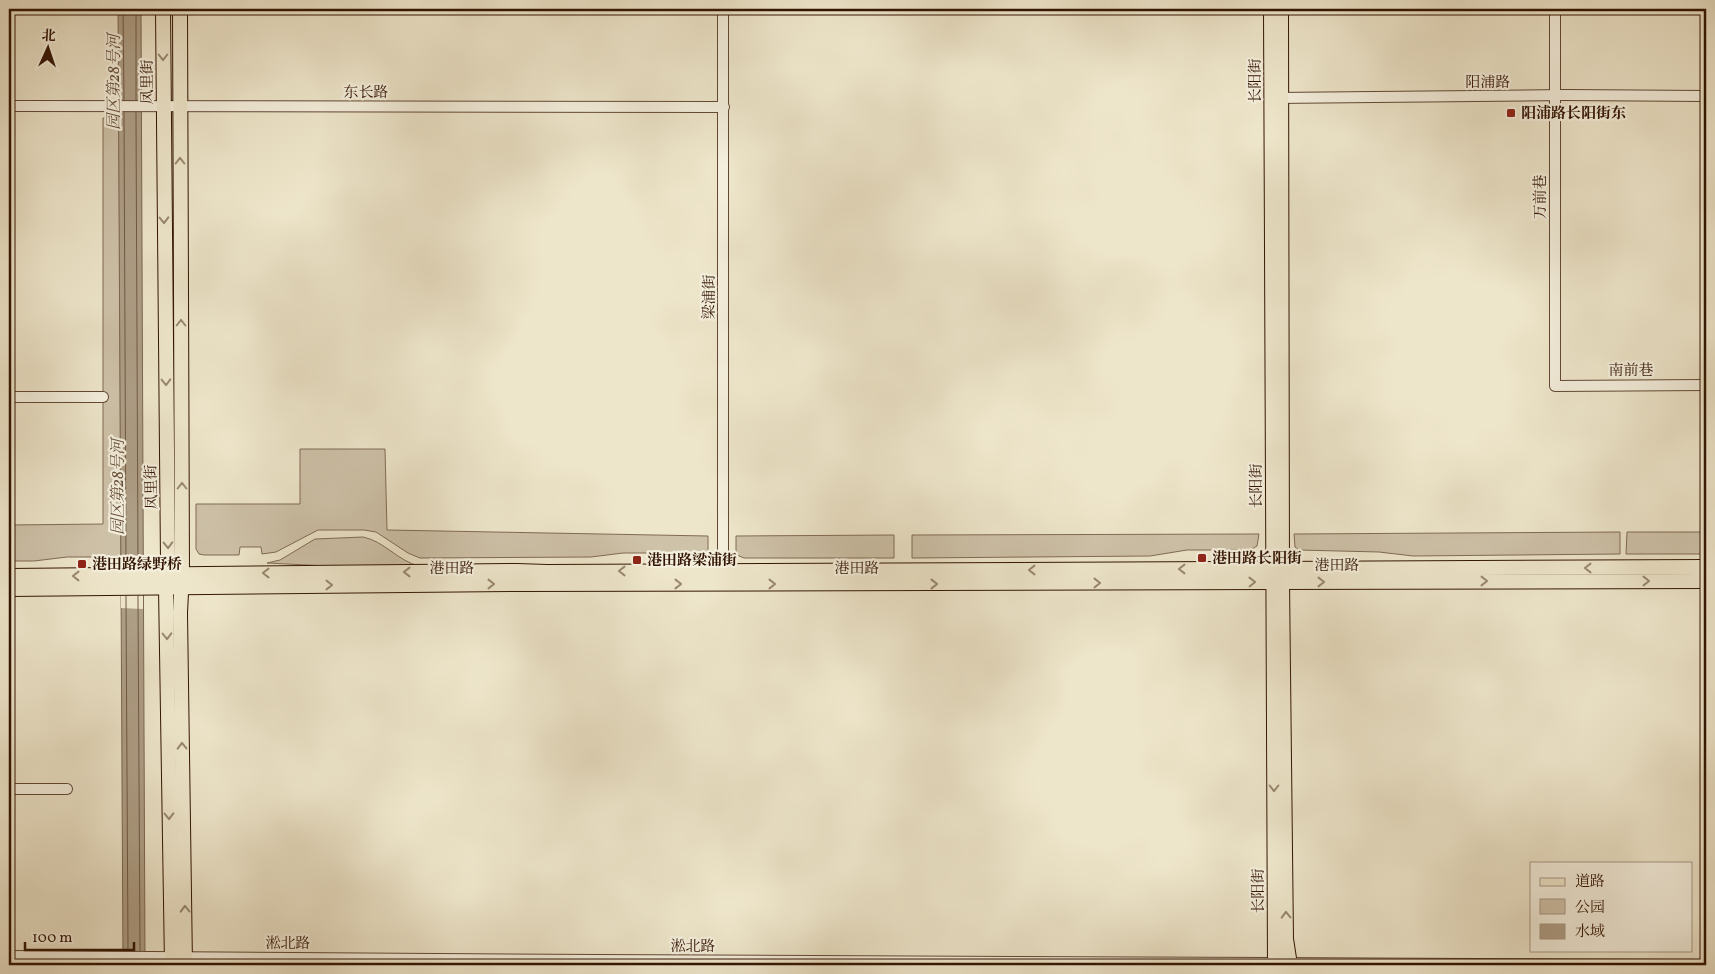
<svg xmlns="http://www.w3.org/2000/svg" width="1715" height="974" viewBox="0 0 1715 974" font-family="Vollkorn,'Noto Serif SC',serif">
  <rect width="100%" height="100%" fill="#eee6cb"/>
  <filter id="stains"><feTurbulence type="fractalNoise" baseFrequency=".004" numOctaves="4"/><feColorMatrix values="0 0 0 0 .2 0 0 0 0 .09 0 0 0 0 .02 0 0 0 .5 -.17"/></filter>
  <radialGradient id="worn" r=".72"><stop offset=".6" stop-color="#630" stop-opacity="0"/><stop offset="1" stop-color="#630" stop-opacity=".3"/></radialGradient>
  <g fill="#cec2a9" stroke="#806b56">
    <path d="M103,118H119L121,557H67L34,561H9V525L103,524Z"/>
    <path d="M300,449H385L387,530L708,536V555L703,557H686L653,553H623L591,557L420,558L408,553L376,532L364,530H318L276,552L262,554L261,547H240L239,555H204L199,554L196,549V504H300Z"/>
    <path d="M1620,532V554L1413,556L1379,552L1299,550L1295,547L1294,534Z"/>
    <path d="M1627,532H1706V554H1626Z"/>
    <path d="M1259,534L1257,546L1250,550H1187L1150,556L912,558V535Z"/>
    <path d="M894,535V558H744L739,556L736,552V536Z"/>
    <path d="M363,537C384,541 398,561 419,566H327L267,563L280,560L315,539Z"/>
  </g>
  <path fill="#ae9f87" stroke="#7c6752" d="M118,9H141L145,965H123Z"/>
  <path fill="#eee6cb" d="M143,555V609L121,608V557Z"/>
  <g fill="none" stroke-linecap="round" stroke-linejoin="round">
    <g stroke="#705a45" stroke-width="1">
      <path d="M123,9L124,100"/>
      <path d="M136,9V100"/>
      <path d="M124,112L126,567"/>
      <path d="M136,112L138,567"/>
      <path d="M126,596L128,951"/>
      <path d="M138,596L140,951"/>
    </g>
    <defs>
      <g id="minor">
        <path d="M1555,9V386L1706,385"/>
        <path d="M1274,98L1565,95L1706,96"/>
        <path d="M9,106L724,107"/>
        <path d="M9,397H103"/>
        <path d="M723,578V9"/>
        <path d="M9,789H67"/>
        <path d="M9,956L595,960L1706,965"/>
      </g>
      <g id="major">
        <path d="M163,9L168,562L166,588L172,965"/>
        <path d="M180,9L182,573L180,613L185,965"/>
        <path d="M1271,9L1275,965"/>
        <path d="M1281,9L1282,582L1286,939L1290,965"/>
        <path d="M9,576L517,571L547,572L1706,567"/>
        <path d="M9,589L517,584L1706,581"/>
      </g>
    </defs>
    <use href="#minor" stroke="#614835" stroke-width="12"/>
    <use href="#major" stroke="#321403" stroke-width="16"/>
    <use href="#minor" stroke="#f4efdd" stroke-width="10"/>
    <use href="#major" stroke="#eee6cb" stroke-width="14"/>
  </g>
  <defs><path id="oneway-chevron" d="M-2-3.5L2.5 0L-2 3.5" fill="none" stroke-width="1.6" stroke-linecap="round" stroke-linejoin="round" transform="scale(1.25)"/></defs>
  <g stroke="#998871">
    <use href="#oneway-chevron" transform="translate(163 57) rotate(90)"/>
    <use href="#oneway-chevron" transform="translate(180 161) rotate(-90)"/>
    <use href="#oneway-chevron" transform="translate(164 220) rotate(89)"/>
    <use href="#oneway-chevron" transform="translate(181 323) rotate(-90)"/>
    <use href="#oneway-chevron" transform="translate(166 382) rotate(89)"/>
    <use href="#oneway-chevron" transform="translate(182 486) rotate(-90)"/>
    <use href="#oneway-chevron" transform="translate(168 545) rotate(89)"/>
    <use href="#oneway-chevron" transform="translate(1588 568) rotate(180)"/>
    <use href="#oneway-chevron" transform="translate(1182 569) rotate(180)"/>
    <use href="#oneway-chevron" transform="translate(1032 570) rotate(180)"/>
    <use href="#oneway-chevron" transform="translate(622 571) rotate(-180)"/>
    <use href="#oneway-chevron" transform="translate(407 572) rotate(180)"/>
    <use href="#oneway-chevron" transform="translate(266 573) rotate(180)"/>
    <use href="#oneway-chevron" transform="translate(76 576) rotate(180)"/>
    <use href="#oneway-chevron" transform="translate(1484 581)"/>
    <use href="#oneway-chevron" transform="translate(1646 581)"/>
    <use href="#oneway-chevron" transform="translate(1252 582) rotate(-1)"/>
    <use href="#oneway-chevron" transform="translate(1321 582)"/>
    <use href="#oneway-chevron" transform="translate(1097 583)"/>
    <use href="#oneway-chevron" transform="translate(491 584)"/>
    <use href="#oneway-chevron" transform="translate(678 584)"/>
    <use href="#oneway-chevron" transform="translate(772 584)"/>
    <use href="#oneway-chevron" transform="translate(934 584)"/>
    <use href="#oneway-chevron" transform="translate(329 585)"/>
    <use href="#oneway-chevron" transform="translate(167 636) rotate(89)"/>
    <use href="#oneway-chevron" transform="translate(182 746) rotate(-91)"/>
    <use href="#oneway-chevron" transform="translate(1274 788) rotate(90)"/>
    <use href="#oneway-chevron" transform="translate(169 816) rotate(89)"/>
    <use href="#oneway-chevron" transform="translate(185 909) rotate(-91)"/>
    <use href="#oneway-chevron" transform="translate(1286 915) rotate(-91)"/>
  </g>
  <g fill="#8f2418" stroke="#f4efdd" stroke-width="2">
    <rect x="1506" y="108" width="10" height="10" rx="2.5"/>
    <rect x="1197" y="553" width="10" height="10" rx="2.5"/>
    <rect x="632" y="555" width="10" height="10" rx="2.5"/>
    <rect x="77" y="559" width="10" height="10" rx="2.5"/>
  </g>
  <g text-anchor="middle" stroke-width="4.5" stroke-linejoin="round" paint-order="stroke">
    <g font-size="15" fill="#321403" stroke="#f4efdd">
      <text transform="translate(1255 81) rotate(-90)" y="5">长阳街</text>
      <text transform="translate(147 82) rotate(-90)" y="5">凤里街</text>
      <text x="1488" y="87">阳浦路</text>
      <text x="366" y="97">东长路</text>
      <text transform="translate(1540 197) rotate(-90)" y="5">万前巷</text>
      <text transform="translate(709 297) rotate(-90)" y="5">梁浦街</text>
      <text x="1631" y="375">南前巷</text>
      <text transform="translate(1256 486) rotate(-90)" y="5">长阳街</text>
      <text transform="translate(151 487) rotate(-91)" y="5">凤里街</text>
      <text x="1337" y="570">港田路</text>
      <text x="452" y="573">港田路</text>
      <text x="857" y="573">港田路</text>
      <text transform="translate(1258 891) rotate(-90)" y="5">长阳街</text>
      <text x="288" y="948">淞北路</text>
      <text x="693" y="951">淞北路</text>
    </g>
    <g font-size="15" font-weight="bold" fill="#321403" stroke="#f4efdd" text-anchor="start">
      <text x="1521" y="118">阳浦路长阳街东</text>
      <text x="1212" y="563">港田路长阳街</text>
      <text x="647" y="565">港田路梁浦街</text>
      <text x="92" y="569">港田路绿野桥</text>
    </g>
    <g font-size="16" font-style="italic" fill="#644c38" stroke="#f4efdd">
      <text transform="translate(113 82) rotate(-90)" y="6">园区第28号河</text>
      <text transform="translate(117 487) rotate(-90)" y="6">园区第28号河</text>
    </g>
  </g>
  <rect width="1715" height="974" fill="none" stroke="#eee6cb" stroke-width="30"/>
  <rect x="10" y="10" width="1695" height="954" fill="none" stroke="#321403" stroke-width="2.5"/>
  <rect x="15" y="15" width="1685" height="944" fill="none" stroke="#321403"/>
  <rect x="1530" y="862" width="162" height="90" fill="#f4efdd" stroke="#a69786"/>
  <rect x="1540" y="878" width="25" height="8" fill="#eee6cb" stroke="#a69786"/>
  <text x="1575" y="886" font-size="15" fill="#321403">道路</text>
  <rect x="1540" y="899" width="25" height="15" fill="#cec2a9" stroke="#a69786"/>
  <text x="1575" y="912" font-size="15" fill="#321403">公园</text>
  <rect x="1540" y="924" width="25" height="15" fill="#ae9f87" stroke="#a69786"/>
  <text x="1575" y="936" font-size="15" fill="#321403">水域</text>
  <g transform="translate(48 48) rotate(3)" stroke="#f4efdd" stroke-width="4" paint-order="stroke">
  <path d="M0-4L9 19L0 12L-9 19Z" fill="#321403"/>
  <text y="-8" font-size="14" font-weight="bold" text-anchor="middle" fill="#321403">北</text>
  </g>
  <path d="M25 942v8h109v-8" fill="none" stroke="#321403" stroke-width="2.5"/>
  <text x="32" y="942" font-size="15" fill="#321403" stroke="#f4efdd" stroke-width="4" paint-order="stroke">100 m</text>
  <rect width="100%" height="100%" filter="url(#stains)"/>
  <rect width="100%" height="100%" fill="url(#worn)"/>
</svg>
